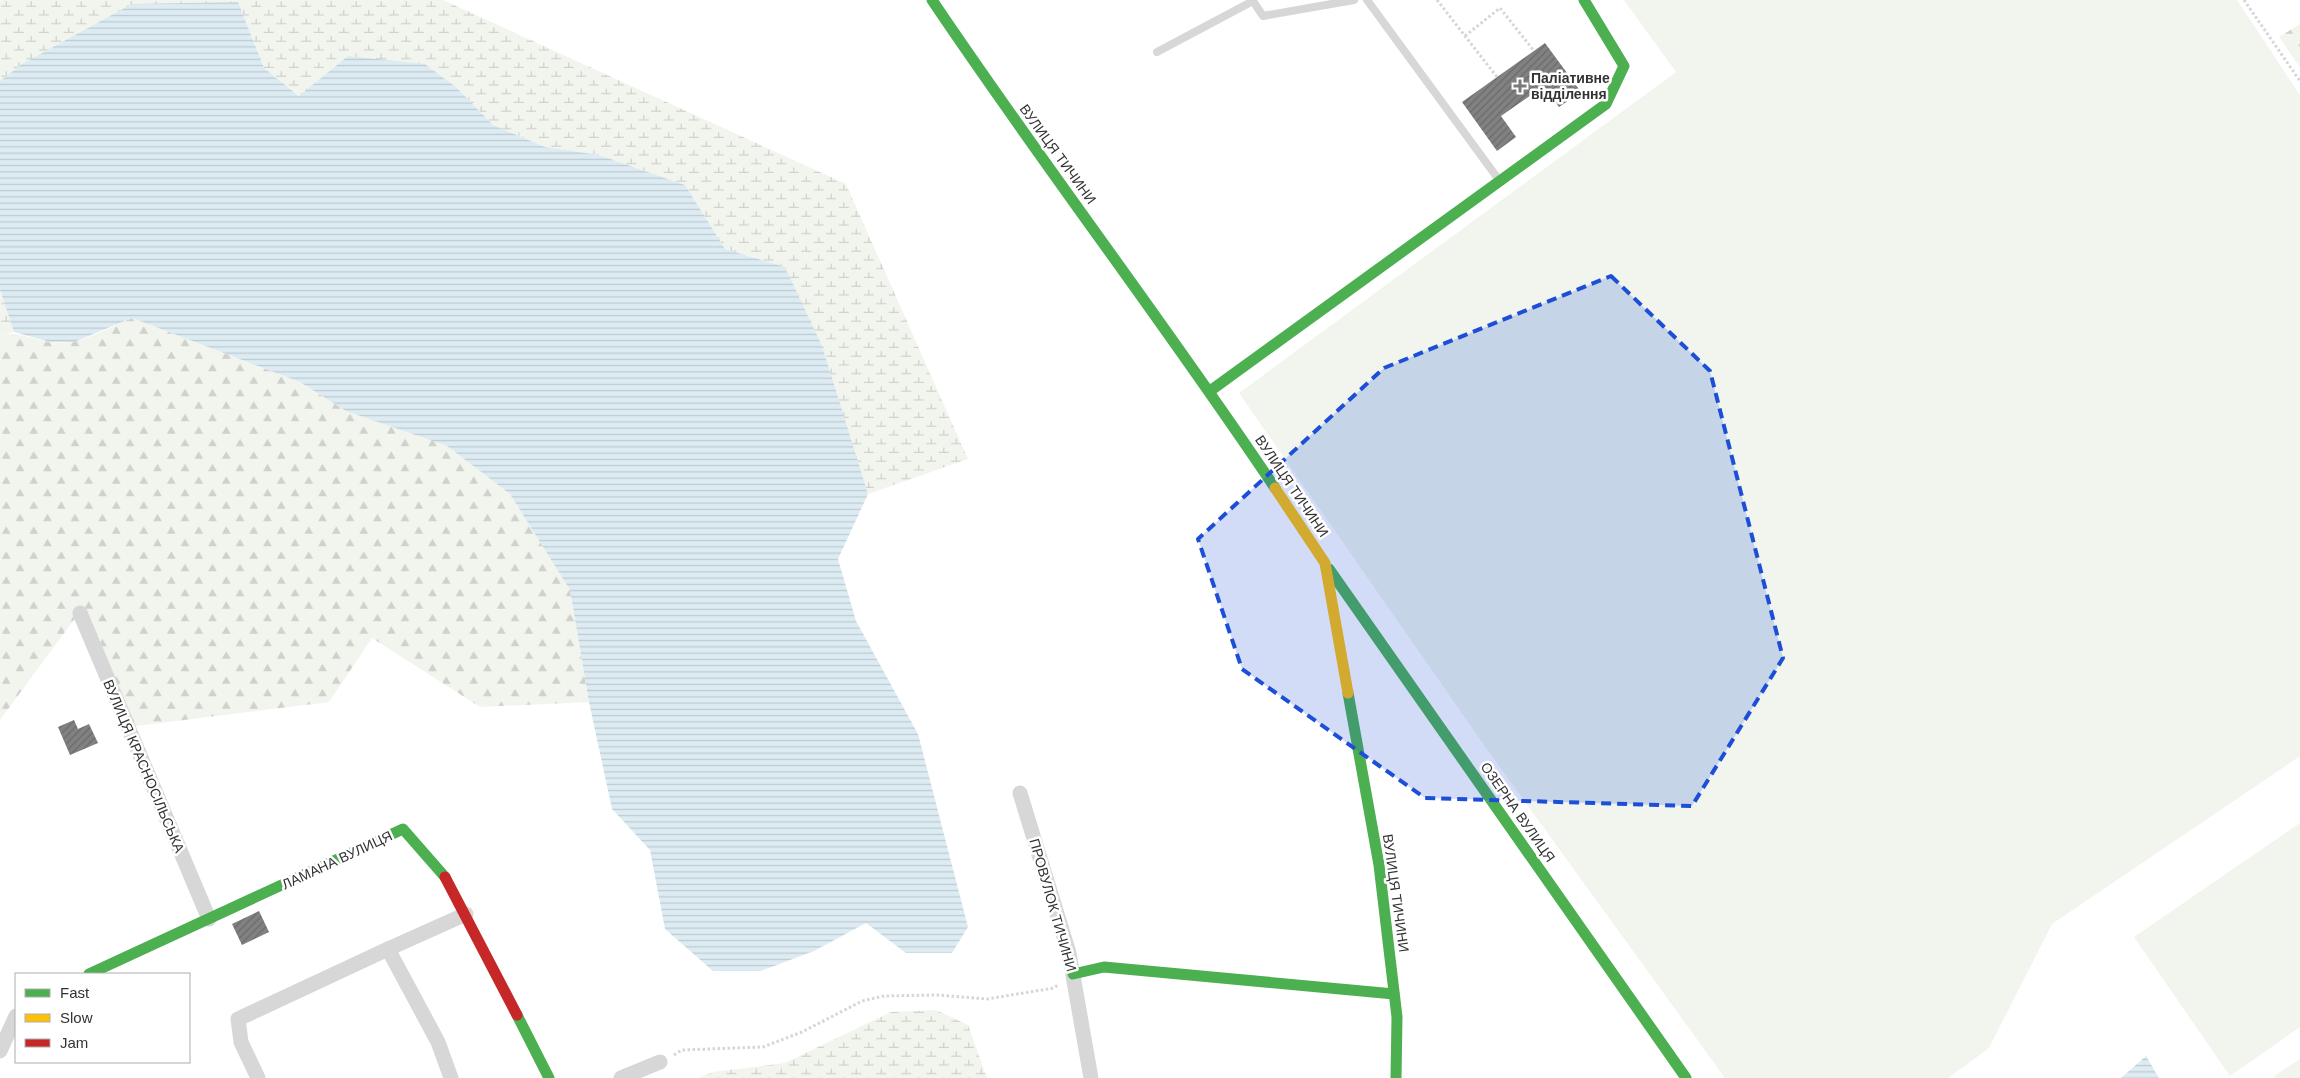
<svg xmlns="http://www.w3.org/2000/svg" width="2300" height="1078" viewBox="0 0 2300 1078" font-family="Helvetica,sans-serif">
  <defs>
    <pattern id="forest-firs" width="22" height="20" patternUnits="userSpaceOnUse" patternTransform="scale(1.25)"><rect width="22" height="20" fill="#f1f5ed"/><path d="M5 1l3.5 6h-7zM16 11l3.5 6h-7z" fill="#cfd2cc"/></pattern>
    <pattern id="wetland-marsh" width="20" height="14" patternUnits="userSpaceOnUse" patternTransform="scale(1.25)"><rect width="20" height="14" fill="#f1f5ed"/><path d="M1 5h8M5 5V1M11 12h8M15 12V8" fill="none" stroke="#cfd2cc"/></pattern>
    <pattern id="water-rules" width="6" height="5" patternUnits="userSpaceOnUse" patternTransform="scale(1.25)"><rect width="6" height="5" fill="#ddebf3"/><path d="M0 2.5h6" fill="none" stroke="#becad1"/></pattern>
    <pattern id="building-hatch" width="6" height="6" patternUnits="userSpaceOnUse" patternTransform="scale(1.25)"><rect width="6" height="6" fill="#818181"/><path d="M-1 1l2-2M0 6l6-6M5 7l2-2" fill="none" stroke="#6a6a6a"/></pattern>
  </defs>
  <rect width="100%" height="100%" fill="#fff"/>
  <g fill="#f1f5ed">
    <path d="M1624,0H2237L2300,95V756L2052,924L1989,1048L1948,1078H1725L1486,748L1239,393L1676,72Z"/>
    <path d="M2300,823V1027L2230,1076L2134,937Z"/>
    <path d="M2300,1059V1078H2276L2274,1076Z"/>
  </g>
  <g fill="url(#forest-firs)">
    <path d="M2300,24V67L2279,37Z"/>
    <path d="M132,318L300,382L346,411L447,446L510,494L570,590L589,702L480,707L372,638L329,702L128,727L79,613L0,720V335C20,331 31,339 50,342C79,346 106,329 132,318Z"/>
  </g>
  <g fill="url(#wetland-marsh)">
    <path d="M0,0H443L846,184L968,459L868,494L846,426L785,267L725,249L685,185L599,155L545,147L493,125L457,88L348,56L300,96L264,68L238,2L22,64L0,81Z"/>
    <path d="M0,290L14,332L0,335Z"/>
    <path d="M936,1010L968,1025L987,1078H698L713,1072L785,1063L891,1012Z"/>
  </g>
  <g fill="url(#water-rules)">
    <path d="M238,2L264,68L299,96L348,56L425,64L457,88L493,125L545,147L599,155L685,185L725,249L785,267L822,346L868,494L838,559L856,621L918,734L968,927L952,953H906L866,923L814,951L761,971H713L665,929L650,850L612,809L589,702L570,590L510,494L447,446L346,411L300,382L132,318L74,342H50L14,332L0,290V81L22,64L132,4Z"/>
    <path d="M2146,1056L2159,1078H2121Z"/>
  </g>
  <g fill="url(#building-hatch)">
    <path d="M1545,43L1581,92L1559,107L1544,86L1501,116L1516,137L1497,151L1462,102Z"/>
    <path d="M74,720L78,729L89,724L98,743L70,755L58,727Z"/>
    <path d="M259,911L269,932L242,945L232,924Z"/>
  </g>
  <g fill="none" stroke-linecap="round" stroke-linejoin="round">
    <g stroke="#d6d6d6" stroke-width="3" stroke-dasharray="2.5 2.5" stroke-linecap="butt">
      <path d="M1437,0L1497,77"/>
      <path d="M2244,0L2300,81"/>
      <path d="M1465,36L1500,8L1534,51"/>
      <path d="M674,1055L682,1050L763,1047L802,1032L862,1001L884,996L937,995L987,999L1054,988L1058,985"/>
    </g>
    <g stroke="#d7d7d7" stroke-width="8">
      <path d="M1367,0L1499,180"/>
      <path d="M1157,52L1253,1L1263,16L1354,0"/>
    </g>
    <g stroke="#d7d7d7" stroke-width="15">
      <path d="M80,613L209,919"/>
      <path d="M1020,793L1069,953L1091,1078"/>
      <path d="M388,949L466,914"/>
      <path d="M0,1051L16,1016"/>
      <path d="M258,1078L241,1042L238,1019L388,949L438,1042L451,1078"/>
      <path d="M621,1078L660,1062"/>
    </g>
    <g stroke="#4caf50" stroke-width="11">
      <path d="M932,0C1043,165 1164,322 1275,488"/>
      <path d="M1210,391L1606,104L1624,66L1584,0"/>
      <path d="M1329,569L1686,1078"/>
      <path d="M1348,693L1379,865L1397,1017L1396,1078"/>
      <path d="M89,974L403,829L445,877"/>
      <path d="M1073,974L1104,967L1394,994"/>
      <path d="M517,1015L549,1078"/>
    </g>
    <path stroke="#ffc107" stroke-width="11" d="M1275,488L1325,563L1348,693"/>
    <path stroke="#c62828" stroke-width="11" d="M445,877L517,1015"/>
  </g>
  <path fill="#1d4ed8" fill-opacity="0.2" stroke="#1d4ed8" stroke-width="4" stroke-dasharray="10 6" stroke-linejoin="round" d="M1611,276L1710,371L1783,658L1692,806L1425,798L1242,669L1198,539L1384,368Z"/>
  <path fill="#7a7a7a" stroke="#fff" stroke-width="2" d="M1517.5 78.5h5v5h5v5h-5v5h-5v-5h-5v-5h5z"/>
  <g text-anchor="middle" stroke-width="5" stroke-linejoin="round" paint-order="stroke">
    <g font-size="14" font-weight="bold" fill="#333" stroke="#fff" text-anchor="start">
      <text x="1531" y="83">Паліативне<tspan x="1531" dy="16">відділення</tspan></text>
    </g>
    <g font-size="14" fill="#333" stroke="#fff">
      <text transform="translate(1058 154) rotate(54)" y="5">ВУЛИЦЯ ТИЧИНИ</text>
      <text transform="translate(1292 486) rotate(56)" y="5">ВУЛИЦЯ ТИЧИНИ</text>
      <text transform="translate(144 766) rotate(67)" y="5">ВУЛИЦЯ КРАСНОСІЛЬСЬКА</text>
      <text transform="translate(1518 812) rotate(55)" y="5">ОЗЕРНА ВУЛИЦЯ</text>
      <text transform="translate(337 860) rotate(-25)" y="5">ЛАМАНА ВУЛИЦЯ</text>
      <text transform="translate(1396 893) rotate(82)" y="5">ВУЛИЦЯ ТИЧИНИ</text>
      <text transform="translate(1053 905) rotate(74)" y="5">ПРОВУЛОК ТИЧИНИ</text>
    </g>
  </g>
  <rect x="15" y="973" width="175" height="90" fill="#ffffff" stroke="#adadad"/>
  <rect x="25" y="989" width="25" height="8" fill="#4caf50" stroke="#adadad"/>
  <text x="60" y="998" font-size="15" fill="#333333">Fast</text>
  <rect x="25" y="1014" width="25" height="8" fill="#ffc107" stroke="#adadad"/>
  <text x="60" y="1023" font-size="15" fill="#333333">Slow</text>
  <rect x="25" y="1039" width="25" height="8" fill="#c62828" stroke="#adadad"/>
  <text x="60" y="1048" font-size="15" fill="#333333">Jam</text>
</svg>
